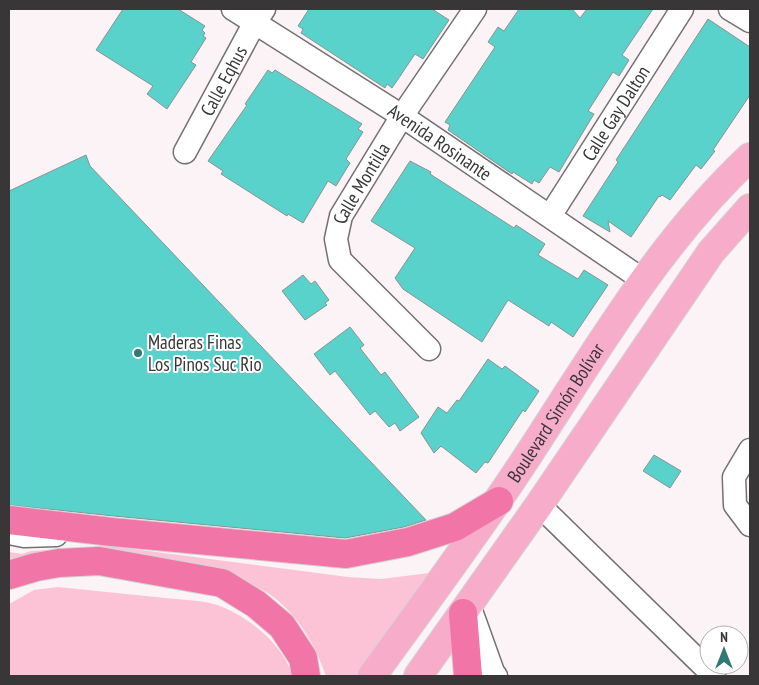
<svg xmlns="http://www.w3.org/2000/svg" width="759" height="685" viewBox="0 0 759 685" font-family="'PT Sans Narrow',sans-serif">
  <rect width="100%" height="100%" fill="#fbf3f6"/>
  <g fill="#fcc3d7">
    <path d="M110,546L348,577L381,579L429,573L359,676H326C315,645 299,616 272,596C263,589 251,585 241,579L25,556L9,559V552L22,554L31,551Z"/>
    <path d="M58,587C94,591 129,594 165,598C184,600 207,600 225,608C254,621 283,646 293,676H9V604L34,590Z"/>
  </g>
  <g fill="#59d2cb" stroke="#8b9392">
    <path d="M123,9H178L205,26L202,30L205,33L203,36L206,38L191,62L196,65L167,109L147,94L153,86L96,50Z"/>
    <path d="M309,9H432L449,20L423,59L415,54L392,88L387,84L385,88L301,33L303,29L298,26Z"/>
    <path d="M519,9H572L580,18L587,9H653L622,55L629,60L619,76L613,72L588,111L594,114L559,172L550,167L539,183L534,180L532,184L513,172L512,174L448,130L450,125L445,122L495,47L488,42L498,27L504,31Z"/>
    <path d="M708,19L750,47V95L713,150L715,151L701,169L696,165L670,200L662,195L660,197L659,196L631,237L608,221L610,232L583,216L618,162L616,160Z"/>
    <path d="M268,70L272,73L275,70L362,124L358,129L363,132L346,159L350,163L336,186L328,181L303,223L288,214L287,216L221,174L223,171L208,161L247,105L245,104Z"/>
    <path d="M86,155L90,166L426,520L404,527L345,538L114,516L9,505V191Z"/>
    <path d="M410,161L431,172L430,174L514,228L516,225L545,244L538,255L578,279L584,270L608,285L573,337L551,322L549,326L508,300L482,342L403,289L395,278L415,248L371,221Z"/>
    <path d="M303,275L311,284L315,281L329,300L325,303L327,305L305,320L282,291Z"/>
    <path d="M350,327L364,345L360,348L381,375L385,372L419,417L400,431L395,423L389,427L375,411L370,415L335,371L330,375L314,354Z"/>
    <path d="M488,359L502,369L505,366L539,391L525,412L523,410L488,463L485,462L476,473L441,446L434,453L421,433L438,407L447,413L457,400L459,401Z"/>
    <path d="M654,455L681,471L670,488L643,471Z"/>
  </g>
  <g fill="none" stroke-linecap="round" stroke-linejoin="round">
    <defs>
      <g id="minor">
        <path id="s1" d="M233,9L402,116L643,280"/>
        <path d="M730,9L750,21"/>
        <path id="s2" d="M185,152L254,24L264,9"/>
        <path id="s3" d="M550,216L682,9"/>
        <path id="s4" d="M429,349L340,260L336,239L341,216L402,116L475,9"/>
        <path d="M750,450L734,477L735,505L750,525"/>
        <path d="M539,505L714,676"/>
        <path d="M9,533L24,536L56,535"/>
        <path d="M469,605L493,672L496,676"/>
      </g>
      <g id="major">
        <path id="s5" d="M372,676C424,604 478,532 527,457C595,353 659,242 750,157"/>
        <path d="M418,676L539,505L711,252L750,208"/>
      </g>
      <g id="highway">
        <path d="M9,520L112,532L346,554L408,542L455,527L499,501"/>
        <path d="M9,575L36,567L59,563L99,561L222,583L256,604L282,626L303,658L306,676"/>
        <path d="M463,613L468,676"/>
      </g>
    </defs>
    <use href="#minor" stroke="#777072" stroke-width="25"/>
    <use href="#major" stroke="#d3d3d3" stroke-width="30"/>
    <use href="#highway" stroke="#d3d3d3" stroke-width="30"/>
    <use href="#minor" stroke="#fff" stroke-width="22"/>
    <use href="#major" stroke="#f7acca" stroke-width="28"/>
    <use href="#highway" stroke="#f175a7" stroke-width="28"/>
  </g>
  <circle fill="#307974" stroke="#fff" stroke-width="2" cx="138" cy="353" r="5"/>
  <g text-anchor="middle" stroke-width="4" stroke-linejoin="round" paint-order="stroke">
    <g font-size="19" fill="#393637" stroke="#fff">
      <text dy="7" stroke="none"><textPath href="#s2" startOffset="81">Calle Eqhus</textPath></text>
      <text dy="7" stroke="none"><textPath href="#s3" startOffset="122">Calle Gay Dalton</textPath></text>
      <text dy="7" stroke="none"><textPath href="#s1" startOffset="246">Avenida Rosinante</textPath></text>
      <text dy="7" stroke="none"><textPath href="#s4" startOffset="209">Calle Montilla</textPath></text>
      <text dy="7" stroke="none"><textPath href="#s5" startOffset="321">Boulevard Simón Bolívar</textPath></text>
    </g>
    <g font-size="19" fill="#393637" stroke="#fff" text-anchor="start">
      <text x="148" y="349">Maderas Finas<tspan x="148" dy="22">Los Pinos Suc Rio</tspan></text>
    </g>
  </g>
  <rect width="759" height="685" fill="none" stroke="#393637" stroke-width="20"/>
  <g transform="translate(724 650)"><circle r="24" fill="#ffffff" stroke="#b0afaf"/>
  <path d="M0-4L9 19L0 12L-9 19Z" fill="#307974"/>
  <text y="-8" font-size="14" font-weight="bold" text-anchor="middle" fill="#393637">N</text>
  </g>
</svg>
